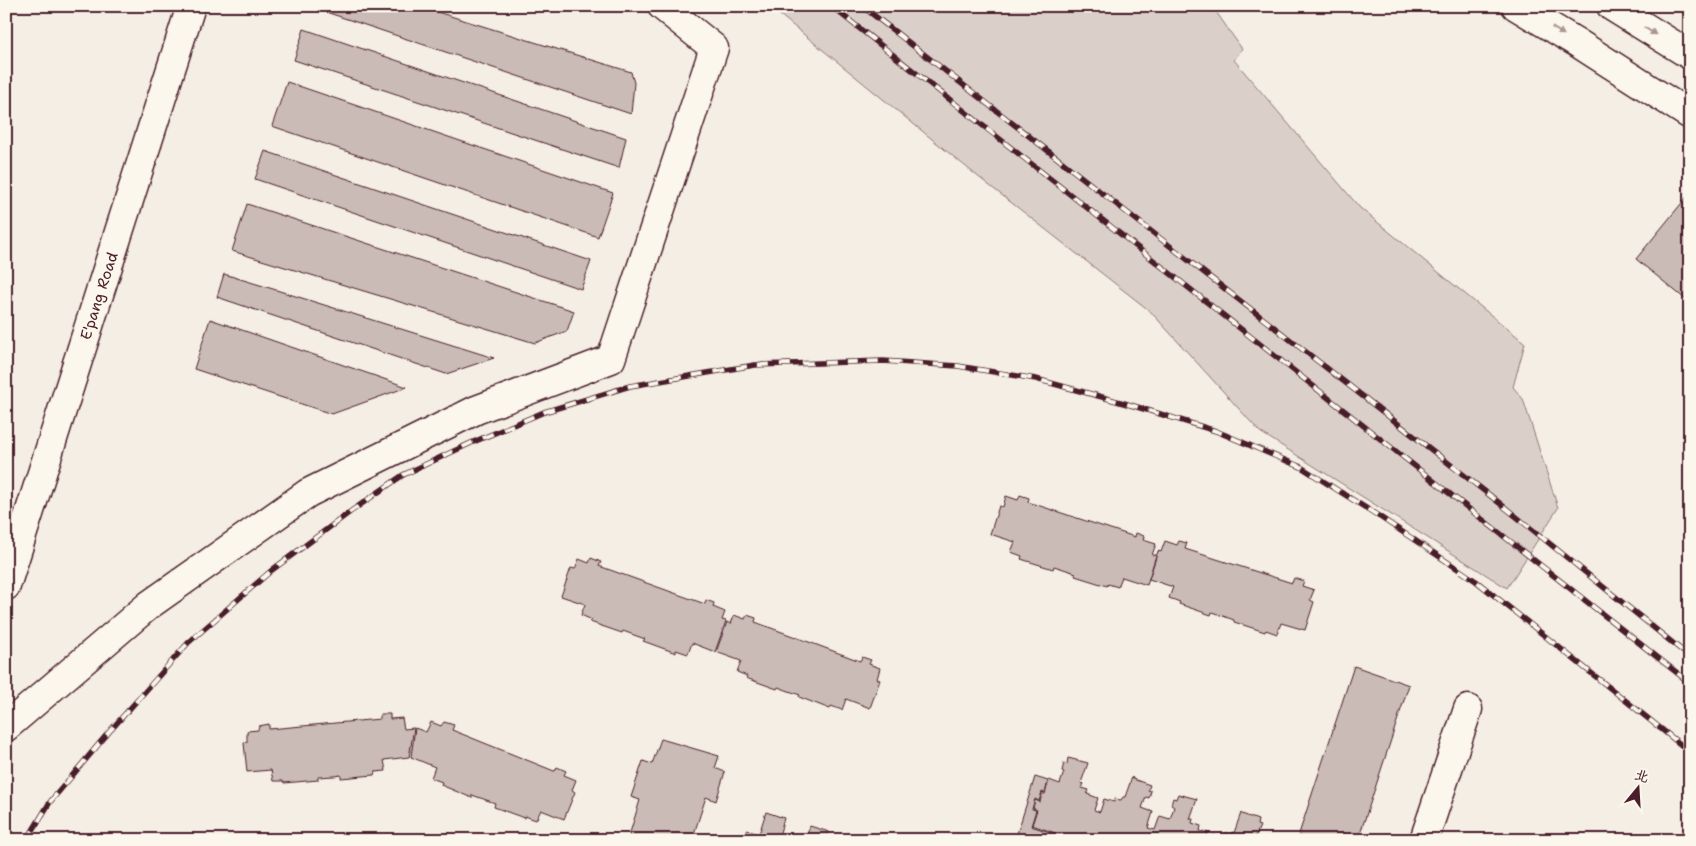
<svg xmlns="http://www.w3.org/2000/svg" width="1696" height="846" viewBox="0 0 1696 846" font-family="'Shantell Sans','LXGW WenKai TC',sans-serif">
  <rect width="100%" height="100%" fill="#f4eee4"/>
  <filter id="ink" filterUnits="userSpaceOnUse"><feTurbulence type="fractalNoise" baseFrequency=".02" numOctaves="2"/><feDisplacementMap in="SourceGraphic" scale="10" xChannelSelector="R" yChannelSelector="G"/><feConvolveMatrix kernelMatrix="1 2 1 2 8 2 1 2 1" color-interpolation-filters="sRGB"/></filter>
  <g filter="url(#ink)">
    <path fill="#dbd0c9" stroke="#92787a" d="M769,6H1212L1242,49L1234,60L1360,208L1525,343L1513,387L1523,399L1558,508L1507,588L1260,432L1150,311L976,175Z"/>
    <g fill="#cabbb6" stroke="#4a1f2b">
      <path d="M418,6L631,72L634,83L631,114L311,7Z"/>
      <path d="M304,29L626,138L619,168L294,60Z"/>
      <path d="M287,82L613,193L598,237L272,126Z"/>
      <path d="M265,151L591,261L581,289L255,179Z"/>
      <path d="M1690,193V303L1636,259Z"/>
      <path d="M247,204L574,311L567,331L535,343L232,251Z"/>
      <path d="M224,274L273,289L494,358L446,374L217,297Z"/>
      <path d="M210,319L407,387L332,414L194,369Z"/>
      <path d="M1020,495L1029,498L1028,502L1135,537L1136,533L1144,536L1143,540L1156,544L1152,555H1156L1147,585L1122,577L1118,587L1108,584L1107,586L1075,576L1076,573L1054,566L1053,569L1021,559L1022,556L1011,552L1015,542L990,534L999,506L1003,507L1006,496L1018,500Z"/>
      <path d="M1165,541L1177,545L1179,541L1187,543L1185,549L1292,583L1294,578L1304,581L1302,586L1314,590L1310,600L1314,602L1305,630L1281,623L1277,634L1266,630L1265,632L1234,622V620L1212,612L1211,615L1179,604L1180,602L1169,598L1173,587L1149,579L1158,551L1161,552Z"/>
      <path d="M591,558L601,562L599,566L705,604L706,600L714,603L713,607L725,612L722,620L726,621L715,652L692,643L688,654L676,650V653L643,641L645,639L623,631L622,633L590,622L592,620L581,615L585,604L561,596L571,568L575,569L579,559L589,563Z"/>
      <path d="M734,615L745,619L747,615L756,618L755,622L860,661L862,657L871,660L869,664L880,668L877,679L880,680L870,708L846,699L842,710L831,706L830,709L799,697L800,695L778,687L777,689L746,678L747,676L737,672L741,661L716,652L727,622L731,624Z"/>
      <path d="M1354,666L1409,685L1358,840H1297Z"/>
      <path d="M380,714H390V719L402,718L404,729L414,728L409,757L384,760L386,771L375,772L374,775L341,778V775L334,776L318,777V780L284,783L283,781H273L271,770L247,772L244,743L247,742V731L258,730L259,726L269,724V729L380,719Z"/>
      <path d="M431,722L441,726L444,722L454,725L452,730L554,771H555L557,767L566,771L564,775L576,780L572,790L575,792L564,819L541,810L536,820L525,816L524,818L494,807L495,803L472,795V798L441,785L442,782L431,778L435,767L411,757L415,728L426,732Z"/>
      <path d="M661,739L719,756L715,768L725,772L716,801L706,797L692,840H646L635,836L634,838L629,836L640,800L631,797L643,761L652,764Z"/>
      <path d="M1068,758L1088,763L1081,783L1084,784L1082,788L1089,790L1087,794L1098,798L1094,810L1100,812L1104,799L1114,802L1115,799L1121,800L1123,797H1125L1132,777L1133,779L1150,785L1148,790L1151,791L1149,798L1146,797L1142,808L1153,812L1148,828L1155,830L1160,816L1170,819L1174,807L1171,805L1173,798L1176,799L1178,794L1197,799L1190,819H1193L1192,823L1201,826L1200,831L1208,833L1206,840H1076L1032,825L1037,810L1033,808L1035,800L1040,802L1042,794H1045L1049,780L1060,784L1064,772L1062,771L1064,763L1067,764Z"/>
      <path d="M1035,777L1048,781L1045,793L1042,792L1039,801L1035,799L1032,809L1036,810L1031,826L1074,840H1025L1016,837Z"/>
      <path d="M766,812L784,818L778,840H735L738,832L746,834L747,830L759,834Z"/>
      <path d="M1241,813L1242,814L1258,820L1257,825L1260,826L1254,840H1211L1213,835L1223,838L1225,833L1231,834L1232,832L1234,833Z"/>
      <path d="M810,826L829,832L827,840H805Z"/>
    </g>
    <g fill="none" stroke-linecap="round" stroke-linejoin="round">
      <defs>
        <path id="minor" d="M6,727L149,605L308,493L476,410L611,359L714,48L662,6"/>
        <g id="tertiary">
          <path d="M6,586L191,6"/>
          <path d="M1424,840L1468,709"/>
        </g>
        <path id="primary" d="M1516,6L1576,42L1690,115"/>
        <path id="trunk" d="M1611,6L1690,55"/>
      </defs>
      <use href="#minor" stroke="#4a1f2b" stroke-width="31"/>
      <use href="#tertiary" stroke="#4a1f2b" stroke-width="31"/>
      <use href="#primary" stroke="#4a1f2b" stroke-width="31"/>
      <use href="#trunk" stroke="#4a1f2b" stroke-width="31"/>
      <use href="#minor" stroke="#fbf7ec" stroke-width="28"/>
      <use href="#tertiary" stroke="#fbf7ec" stroke-width="28"/>
      <use href="#primary" stroke="#fbf7ec" stroke-width="28"/>
      <use href="#trunk" stroke="#fbf7ec" stroke-width="28"/>
      <defs>
        <g id="rail">
          <path d="M831,6L1690,683"/>
          <path d="M862,6L1492,497L1690,657"/>
          <path d="M27,840L50,802L109,732L188,643L272,570L350,512L403,475L471,443L544,412L630,386L755,365L883,361L958,366L1036,379L1124,403L1216,431L1301,467L1377,515L1476,581L1690,752"/>
        </g>
      </defs>
      <use href="#rail" stroke="#4a1f2b" stroke-width="5.5"/>
      <use href="#rail" stroke="#fbf7ec" stroke-width="4" stroke-dasharray="11" stroke-linecap="butt"/>
    </g>
    <defs><path id="oneway-solid" d="M-6-.8H1V-3.2L6.5 0L1 3.2V.8H-6Z" transform="scale(1.25)"/></defs>
    <g fill="#ab9695">
      <use href="#oneway-solid" transform="translate(1558 31) rotate(31)"/>
      <use href="#oneway-solid" transform="translate(1650 31) rotate(32)"/>
    </g>
  </g>
  <g text-anchor="middle" stroke-width="4.5" stroke-linejoin="round" paint-order="stroke">
    <g font-size="15" fill="#4a1f2b" stroke="#fbf7ec">
      <text transform="translate(99 296) rotate(-72)" y="5">E'pang Road</text>
    </g>
  </g>
  <rect width="1696" height="846" fill="none" stroke="#fbf7ec" stroke-width="25"/>
  <rect x="12" y="12" width="1671" height="821" fill="none" stroke="#4a1f2b" stroke-width="2" filter="url(#ink)"/>
  <g transform="translate(1638 788) rotate(18)" stroke="#fbf7ec" stroke-width="4" paint-order="stroke">
  <path d="M0-4L9 19L0 12L-9 19Z" fill="#4a1f2b"/>
  <text y="-8" font-size="14" font-weight="bold" text-anchor="middle" fill="#4a1f2b">北</text>
  </g>
</svg>
